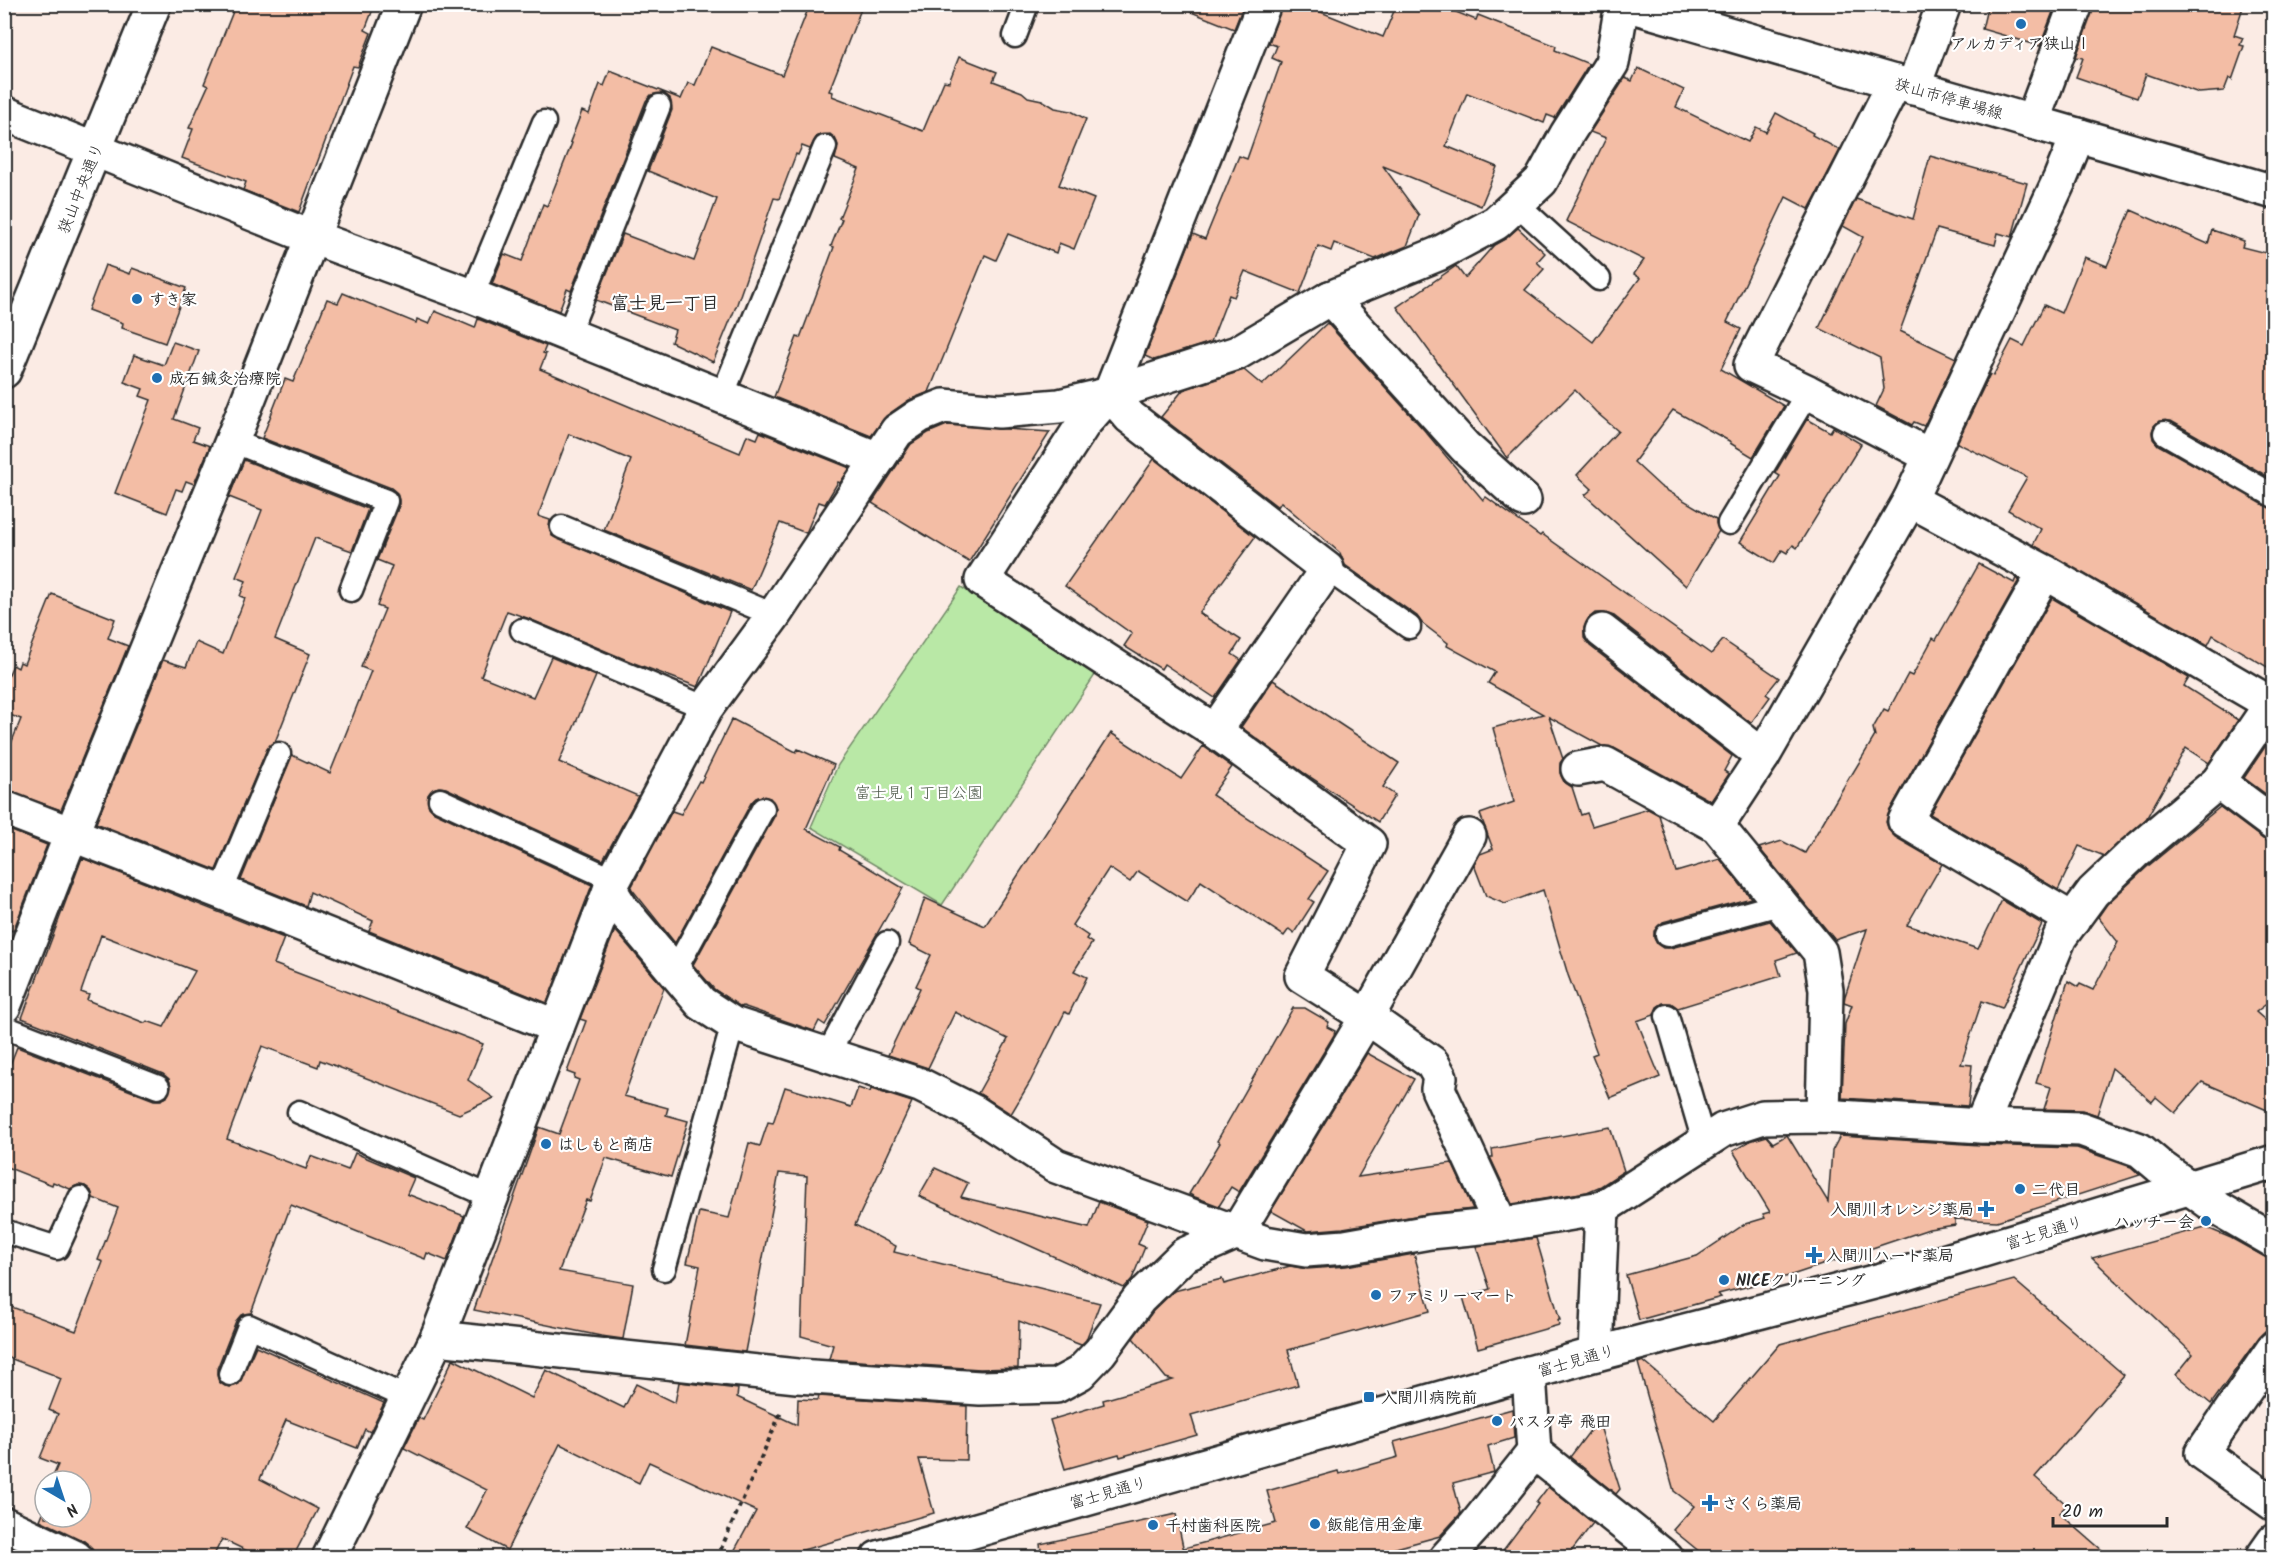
<svg xmlns="http://www.w3.org/2000/svg" width="2278" height="1562" viewBox="0 0 2278 1562" font-family="Kalam,'Klee One',sans-serif">
  <rect width="100%" height="100%" fill="#fbebe4"/>
  <filter id="ink" filterUnits="userSpaceOnUse"><feTurbulence type="fractalNoise" baseFrequency=".0167" numOctaves="2"/><feDisplacementMap in="SourceGraphic" scale="12" xChannelSelector="R" yChannelSelector="G"/><feConvolveMatrix kernelMatrix="1 2 1 2 8 2 1 2 1" color-interpolation-filters="sRGB"/></filter>
  <g filter="url(#ink)">
    <path fill="#b9e8a6" stroke="#728a68" stroke-width="1.5" d="M961,587L1095,675L942,905L811,827L838,765Z"/>
    <g fill="#f3bda5" stroke="#2b2b2b" stroke-width="1.5" fill-rule="evenodd">
      <path d="M236,4H375L365,30L371,33L358,67L353,66L299,212L243,190L246,182L182,158L193,129L189,128L208,86L204,84Z"/>
      <path d="M810,4H863L829,91L833,92L832,96L923,131L944,81L949,82L959,57L997,72L993,81L1022,92L1028,97L1042,100L1055,108L1071,111L1086,119L1059,185L1094,199L1074,249L1059,243L1056,253L1008,234L996,260L985,255L929,392L909,400L886,416L871,436L774,397L797,337L800,338L834,247L831,246L842,219L839,218L859,169L835,159L838,145L835,138L830,134L817,136L810,149L802,146L798,155L796,154L779,199L774,198L737,304L713,362L671,342L675,330L596,300L623,234L694,261L717,199L648,171L672,110L670,98L663,93L651,95L646,101L571,291L567,289L559,311L492,284L504,254L522,261L543,204L547,206L572,143L570,142L582,111L589,114L600,84L604,86L610,71L681,99L688,83L695,85L711,47L782,75Z"/>
      <path d="M1176,4H1244L1234,29L1176,6Z"/>
      <path d="M1282,4H1301L1383,37L1397,4H1436L1476,20L1478,15L1556,46L1555,50L1589,64L1555,118L1547,115L1544,123L1467,93L1446,146L1497,167L1481,206L1383,166L1419,215L1407,246L1375,259L1334,243L1331,251L1318,246L1300,293L1245,271L1234,297L1229,295L1211,342L1154,360L1145,356L1193,234L1205,239L1239,156L1247,159L1281,62L1272,58L1277,46L1269,43Z"/>
      <path d="M1988,4H2056L2040,46L1982,29Z"/>
      <path d="M2094,4H2244L2234,35L2243,38L2240,45L2244,46L2232,80L2229,78L2224,91L2199,93L2146,74L2137,98L2076,77L2083,58L2076,57Z"/>
      <path d="M1638,68L1684,90L1676,107L1748,142L1756,127L1766,132L1776,113L1813,133L1812,135L1840,150L1809,209L1786,197L1727,322L1741,329L1721,369L1784,406L1753,457L1730,443L1731,442L1673,410L1634,462L1661,487L1716,519V523L1719,531L1686,586L1585,495L1592,489L1577,475L1618,431L1596,412L1575,390L1507,458L1397,307L1456,266L1465,278L1494,245L1505,239L1518,228L1545,253L1537,262L1544,269L1525,290L1593,342L1640,278L1634,274L1644,260L1566,221L1606,138L1590,132L1625,78L1632,81Z"/>
      <path d="M1930,156L2027,183L2012,237L1998,233L1995,245L1937,229L1900,331L1956,358L1924,426L1914,422L1912,425L1876,406L1884,389L1880,358L1819,328L1863,237L1843,226L1856,199L1913,219Z"/>
      <path d="M2131,210L2208,244L2212,230L2244,241L2242,247L2274,255V480L2171,421H2159L2154,426L2152,432L2153,439L2158,445L2274,509V671L2213,635L2208,645L2033,545L2041,529L2008,510L2027,477L1957,443L1990,374L1993,376L2012,340L2024,346L2044,305L2061,313L2084,257L2107,266Z"/>
      <path d="M105,265L130,274L132,268L186,288L165,343L122,328L123,323L88,310Z"/>
      <path d="M343,293L416,323L417,319L429,324L435,311L475,328L478,319L546,346L543,353L546,354L540,369L740,453L747,435L757,439L760,432L850,468L840,483L838,482L825,504L819,502L806,533L780,523L751,590L604,530L631,460L569,434L538,516L550,520L549,528L552,536L730,612L698,687L634,663L527,618L507,611L481,676L533,697L551,657L596,676L559,762L638,796L603,860L446,788L439,787L433,789L428,795L429,807L434,812L592,885L547,1003L369,931L373,921L310,892L306,906L241,880L292,755L330,773L371,671L361,667L385,609L377,606L392,566L377,560L399,506V500L397,493L391,488L262,438L285,379L293,382L327,299L338,303Z"/>
      <path d="M1327,323L1424,430L1483,500L1486,497L1540,536L1542,534L1711,654L1723,640L1779,678L1766,694L1770,697L1751,723L1614,616L1605,613H1595L1588,619L1584,628V638L1590,646L1732,756L1724,771L1729,774L1711,801L1614,748L1602,746L1549,717L1563,759L1560,763V773L1564,782L1572,787L1581,815L1587,813L1592,826L1648,809L1659,815L1676,872L1720,859L1751,898L1663,922L1654,931V938L1657,944L1663,948H1671L1770,921L1797,953L1776,960L1781,976L1678,1008L1671,1003H1663L1657,1007L1654,1015L1637,1021L1660,1077L1610,1098L1592,1055L1597,1053L1568,975L1543,890L1505,904L1486,896L1474,865L1480,854L1493,849L1480,814L1514,802L1493,728L1543,714L1488,683L1495,672L1447,646L1448,643L1422,623L1417,616L1345,565L1340,553L1281,502L1278,507L1161,417L1183,390L1244,370L1262,385Z"/>
      <path d="M173,342L199,351L174,419L198,428L193,440L210,446L194,484L186,481L182,491L176,489L167,513L115,493L151,400L140,396L143,389L124,382L134,355L164,365Z"/>
      <path d="M1807,419L1830,432L1833,427L1861,444L1797,548L1793,545L1787,553L1782,550L1774,563L1740,542L1780,476L1775,473Z"/>
      <path d="M947,425L1050,432L969,562L872,503L911,444L928,433Z"/>
      <path d="M1154,459L1255,537L1199,613L1241,640L1232,654L1241,660L1215,698L1164,664L1161,669L1124,646L1132,634L1065,586Z"/>
      <path d="M244,460L368,509L352,551L315,538L275,639L310,654L275,742L267,749L216,870L96,823L163,660L186,667L196,642L223,654L245,598L240,596L246,581L236,577L262,510L229,497Z"/>
      <path d="M1979,564L2014,583L2016,578L2019,580L1889,812L1886,822L1889,830L1895,837L1942,864L1907,925L1978,949L2002,900L2042,924L2002,1008L1982,1001L1961,1064L1972,1065L1968,1106L1842,1098L1845,1024L1852,1005L1844,1002L1845,996L1867,929L1835,940L1759,848L1782,841L1805,853L1850,776H1851L1875,736L1873,728L1884,709L1888,711L1908,674L1912,676L1933,638L1936,640Z"/>
      <path d="M52,594L115,619L108,638L128,646L61,810L4,790V761L21,719L4,713V685L13,665L18,668L20,662L24,664Z"/>
      <path d="M2052,598L2189,678L2184,686L2238,720L2209,763L2186,748L2146,819L2104,856L2079,846L2058,890L1930,814Z"/>
      <path d="M1273,680L1399,763L1383,787L1395,795L1378,822L1304,773L1241,727Z"/>
      <path d="M732,719L796,752L798,749L834,765L806,829L840,847L839,850L903,888L825,1025L819,1021L814,1031L743,1006L741,1007L714,989L693,965L775,815L776,808L770,798L762,796L756,798L751,803L675,943L631,888L672,811L681,814L699,781L701,782Z"/>
      <path d="M1111,733L1181,779L1203,746L1232,767L1212,795L1328,871L1309,899L1314,902L1294,933L1289,929L1284,936L1201,881L1187,902L1138,871L1130,882L1109,868L1072,925L1088,936L1086,939L1092,943L1074,971L1087,977L1069,1014L1065,1012L1030,1082L1011,1114L978,1093L1008,1039L955,1012L928,1068L888,1055L920,988L916,986L931,955L909,944L925,898L985,926Z"/>
      <path d="M2269,741L2274,744V800L2244,778Z"/>
      <path d="M2220,807L2263,839L2274,842V998L2256,1012L2274,1028V1113L2202,1082L2175,1113L2156,1097L2152,1102L2112,1068L2097,1115L2082,1110L2044,1109L2051,1087L2036,1083L2068,981L2078,987L2080,984L2093,990L2118,942L2098,917L2107,904L2147,867Z"/>
      <path d="M4,828L47,845L13,931L4,928Z"/>
      <path d="M82,858L284,938L274,964L483,1044L468,1080L494,1098L459,1114L320,1060L318,1067L262,1046L227,1139L306,1169L311,1156L348,1170L355,1153L414,1178L407,1194L464,1216L447,1261L427,1253L425,1259L291,1205L251,1313L241,1315L236,1321L217,1369V1375L219,1382L225,1386L231,1387L239,1384L256,1346L384,1403L370,1432L365,1429L357,1448L286,1420L260,1479L318,1509L293,1557H260L222,1539L213,1557H95L92,1548L84,1541L40,1520L45,1508V1517H81V1481H51L58,1465L40,1458L58,1414L49,1410L61,1379L54,1376V1375L4,1356V1304L76,1331L103,1262L98,1260L118,1208L93,1198L91,1191L85,1186L78,1185L70,1189L53,1182L52,1185L4,1166V1080L17,1047L154,1100H161L167,1097L171,1086L169,1079L163,1074L22,1018ZM101,935L195,971L164,1027L147,1021L145,1023L87,1000L89,995L81,992Z"/>
      <path d="M615,930L664,988L624,1096L668,1108L666,1115L688,1121L671,1177L606,1158L590,1201L586,1200L559,1271L633,1284L623,1339L601,1336L474,1310L539,1127L559,1134L579,1080L574,1078L575,1075L567,1072L586,1021L580,1019Z"/>
      <path d="M1293,1008H1305L1329,1022L1327,1027L1335,1031L1334,1035L1239,1192L1231,1187L1219,1206L1195,1197L1189,1194L1220,1143L1217,1141Z"/>
      <path d="M1367,1053L1414,1079L1358,1177L1452,1163L1473,1209L1427,1214L1343,1228L1307,1231L1271,1211Z"/>
      <path d="M785,1087L851,1107L858,1088L870,1092L871,1089L912,1102L855,1225L896,1246L894,1252L1100,1303L1086,1340L1081,1345L1019,1321L1018,1368L980,1369L829,1359L833,1345L801,1336L807,1176L779,1173L745,1352L685,1345L700,1266L687,1263L699,1212L729,1218L749,1143L760,1146L768,1122L773,1123Z"/>
      <path d="M1610,1127L1624,1171L1601,1186L1587,1192L1512,1204L1490,1157H1493L1492,1149Z"/>
      <path d="M1787,1135L1828,1202L1832,1151L1840,1136L1980,1145L2077,1148L2131,1167L2140,1175L1997,1221L1955,1219V1225L1929,1229L1789,1276L1718,1294L1721,1297L1639,1320L1626,1275L1697,1256L1745,1224L1765,1218L1763,1214L1770,1212L1733,1151L1750,1141L1767,1136L1773,1143Z"/>
      <path d="M935,1168L968,1183L961,1197L1089,1228L1099,1202L1148,1220L1138,1244L1145,1247L1132,1279L1124,1288L919,1196Z"/>
      <path d="M2205,1227L2231,1238L2265,1257L2274,1260V1330L2265,1331L2259,1337L2211,1404L2176,1375L2193,1354L2092,1258Z"/>
      <path d="M1536,1238L1560,1320H1558L1559,1325L1478,1348L1463,1297L1490,1289L1476,1246Z"/>
      <path d="M1414,1254L1430,1311L1288,1350L1298,1385L1191,1415L1197,1435L1120,1457L1119,1454L1065,1469L1050,1420L1104,1404L1103,1400L1173,1380L1166,1378L1133,1338L1153,1311L1174,1291L1222,1279L1224,1284L1290,1266L1307,1269L1346,1266Z"/>
      <path d="M2014,1280L2124,1375L2035,1477L2067,1505L2059,1513L2110,1557H1706L1673,1530L1694,1506L1674,1491L1638,1363L1643,1361L1714,1421L1780,1344Z"/>
      <path d="M453,1359L532,1398L546,1370L624,1408L636,1384L675,1403L679,1382L738,1389L737,1397L797,1425L798,1399L818,1400L819,1396L967,1406L966,1460L919,1459L934,1513L778,1557H731L756,1511L649,1462L639,1483L560,1444L507,1550L467,1529L487,1490L404,1448L419,1418L423,1420Z"/>
      <path d="M1512,1409L1514,1438L1488,1446L1494,1472L1453,1483L1461,1513L1440,1536L1363,1557H1042L1040,1544L1176,1514L1185,1556L1184,1548L1276,1523L1267,1491L1338,1471L1339,1474L1398,1457L1394,1442Z"/>
      <path d="M1598,1420L1620,1489L1616,1494L1570,1457Z"/>
      <path d="M1548,1487L1593,1523L1567,1557H1498L1538,1504L1536,1503Z"/>
    </g>
    <g fill="none" stroke-linecap="round" stroke-linejoin="round">
      <defs>
        <g id="lane">
          <path d="M1015,36L1027,4"/>
          <path d="M1517,204L1599,279"/>
          <path d="M472,296L544,122"/>
          <path d="M568,335L659,106"/>
          <path d="M722,396L825,147"/>
          <path d="M2165,433L2274,496"/>
          <path d="M232,441L386,501L351,590"/>
          <path d="M1729,523L1808,392"/>
          <path d="M562,527L774,615"/>
          <path d="M1327,569L1409,627"/>
          <path d="M522,630L706,708"/>
          <path d="M440,800L614,880"/>
          <path d="M221,892L279,754"/>
          <path d="M1667,935L1780,904"/>
          <path d="M674,972L763,809"/>
          <path d="M1667,1016L1704,1142"/>
          <path d="M4,1027L158,1087"/>
          <path d="M828,1054L887,943"/>
          <path d="M299,1112L491,1197"/>
          <path d="M4,1231L57,1248L80,1198"/>
          <path d="M664,1269L733,1024"/>
          <path d="M230,1374L249,1326L408,1398"/>
        </g>
        <g id="street">
          <path d="M1264,4L1110,394L1084,423L982,580L1215,731L1369,844L1302,976L1367,1017L1432,1063L1440,1077L1438,1089L1501,1225"/>
          <path d="M1895,82L1751,365L1808,392L1930,456"/>
          <path d="M1913,88L1944,4"/>
          <path d="M4,113L293,230L472,296L878,459"/>
          <path d="M2032,122L2076,4"/>
          <path d="M1330,298L1465,447L1524,500"/>
          <path d="M1110,394L1130,417L1327,569L1215,731"/>
          <path d="M1910,500L2045,572L2271,704"/>
          <path d="M2045,572L1905,821L2073,920"/>
          <path d="M1602,631L1763,756"/>
          <path d="M1578,769L1605,764L1717,826L1820,952L1826,990L1823,1116"/>
          <path d="M2218,782L2274,824"/>
          <path d="M4,808L221,892L557,1027"/>
          <path d="M1717,826L1763,756L1910,500L2060,179L2078,135"/>
          <path d="M610,890L622,909L701,1003L733,1024L920,1085L974,1112L1056,1166L1265,1243L1306,1250L1345,1247L1430,1232L1501,1225L1602,1208L1723,1130L1763,1117L1823,1116L1981,1126L2081,1129L2140,1150L2159,1166L2219,1209L2274,1241"/>
          <path d="M4,1006L71,835L232,441L404,4"/>
          <path d="M1981,1126L2060,937L2093,892L2134,853L2218,782L2274,700"/>
          <path d="M437,1338L797,1376L980,1388L1056,1386L1080,1373L1100,1352L1139,1299L1184,1255L1237,1232L1367,1017L1469,836"/>
          <path d="M2274,1348L2202,1453L2274,1504"/>
          <path d="M1596,1354L1602,1208"/>
          <path d="M1529,1373L1534,1452L1666,1558"/>
          <path d="M4,1524L76,1558"/>
          <path d="M329,1558L437,1338L614,880L706,708L774,615L897,431L919,416L944,406L999,411L1059,406L1110,394L1237,353L1330,298L1438,254L1496,223L1541,181L1567,134L1612,63L1622,4"/>
          <path d="M1446,1558L1475,1526L1534,1452"/>
          <path d="M2262,1558L2274,1541"/>
        </g>
        <g id="secondary">
          <path d="M1625,4L2274,192"/>
          <path d="M4,371L154,4"/>
          <path d="M878,1558L1596,1354L1897,1276L2274,1162"/>
        </g>
      </defs>
      <use href="#lane" stroke="#2b2b2b" stroke-width="27"/>
      <use href="#street" stroke="#2b2b2b" stroke-width="38"/>
      <use href="#secondary" stroke="#2b2b2b" stroke-width="38"/>
      <path stroke="#2b2b2b" stroke-width="4" stroke-dasharray="4.5 4.5" stroke-linecap="butt" d="M717,1558L782,1410"/>
      <use href="#lane" stroke="#fff" stroke-width="22"/>
      <use href="#street" stroke="#fff" stroke-width="33"/>
      <use href="#secondary" stroke="#fff" stroke-width="33"/>
    </g>
  </g>
  <g fill="#1f6fb2" stroke="#fff" stroke-width="2">
    <circle cx="2021" cy="24" r="6"/>
    <circle cx="137" cy="299" r="6"/>
    <circle cx="157" cy="378" r="6"/>
    <circle cx="546" cy="1144" r="6"/>
    <circle cx="2020" cy="1189" r="6"/>
    <path d="M1983 1200h6v6h6v6h-6v6h-6v-6h-6v-6h6z"/>
    <circle cx="2206" cy="1221" r="6"/>
    <path d="M1811 1246h6v6h6v6h-6v6h-6v-6h-6v-6h6z"/>
    <circle cx="1724" cy="1280" r="6"/>
    <circle cx="1376" cy="1295" r="6"/>
    <rect x="1363" y="1391" width="12" height="12" rx="3"/>
    <circle cx="1497" cy="1421" r="6"/>
    <path d="M1707 1494h6v6h6v6h-6v6h-6v-6h-6v-6h6z"/>
    <circle cx="1315" cy="1524" r="6"/>
    <circle cx="1153" cy="1525" r="6"/>
  </g>
  <g text-anchor="middle" stroke-width="4.5" stroke-linejoin="round" paint-order="stroke">
    <g font-size="16" font-weight="bold" fill="#2b2b2b" stroke="#fff" text-anchor="start">
      <text x="2021" y="49" text-anchor="middle">アルカディア狭山Ⅰ</text>
      <text x="149" y="305">すき家</text>
      <text x="169" y="384">成石鍼灸治療院</text>
      <text x="558" y="1150">はしもと商店</text>
      <text x="2032" y="1195">二代目</text>
      <text x="1974" y="1215" text-anchor="end">入間川オレンジ薬局</text>
      <text x="2194" y="1227" text-anchor="end">ハッチー会</text>
      <text x="1826" y="1261">入間川ハート薬局</text>
      <text x="1736" y="1286">NICEクリーニング</text>
      <text x="1388" y="1301">ファミリーマート</text>
      <text x="1381" y="1403">入間川病院前</text>
      <text x="1509" y="1427">パスタ亭 飛田</text>
      <text x="1722" y="1509">さくら薬局</text>
      <text x="1327" y="1530">飯能信用金庫</text>
      <text x="1165" y="1531">千村歯科医院</text>
    </g>
    <g font-size="16" fill="#2b2b2b" stroke="#fff">
      <text transform="translate(1949 98) rotate(16)" y="6">狭山市停車場線</text>
      <text transform="translate(80 188) rotate(-68)" y="6">狭山中央通り</text>
      <text transform="translate(2044 1232) rotate(-17)" y="6">富士見通り</text>
      <text transform="translate(1576 1360) rotate(-16)" y="6">富士見通り</text>
      <text transform="translate(1108 1492) rotate(-16)" y="6">富士見通り</text>
    </g>
    <g font-size="16" fill="#4e5a4a" stroke="#fff">
      <text x="919" y="798">富士見１丁目公園</text>
    </g>
    <g font-size="18" font-weight="bold" fill="#2b2b2b" stroke="#fff">
      <text x="665" y="309">富士見一丁目</text>
    </g>
  </g>
  <rect width="2278" height="1562" fill="none" stroke="#fff" stroke-width="24"/>
  <rect x="12" y="12" width="2254" height="1538" fill="none" stroke="#2b2b2b" stroke-width="2" filter="url(#ink)"/>
  <g transform="translate(63 1499) rotate(141)"><circle r="28" fill="#ffffff" stroke="#aaaaaa" stroke-width="1.5"/>
  <path d="M0-4.5L10 22L0 15L-10 22Z" fill="#1f6fb2"/>
  <text y="-9" font-size="16" font-weight="bold" text-anchor="middle" fill="#2b2b2b">N</text>
  </g>
  <path d="M2053 1517v9h114v-9" fill="none" stroke="#2b2b2b" stroke-width="3"/>
  <text x="2062" y="1517" font-size="18" fill="#2b2b2b" stroke="#ffffff" stroke-width="4.5" paint-order="stroke">20 m</text>
</svg>
